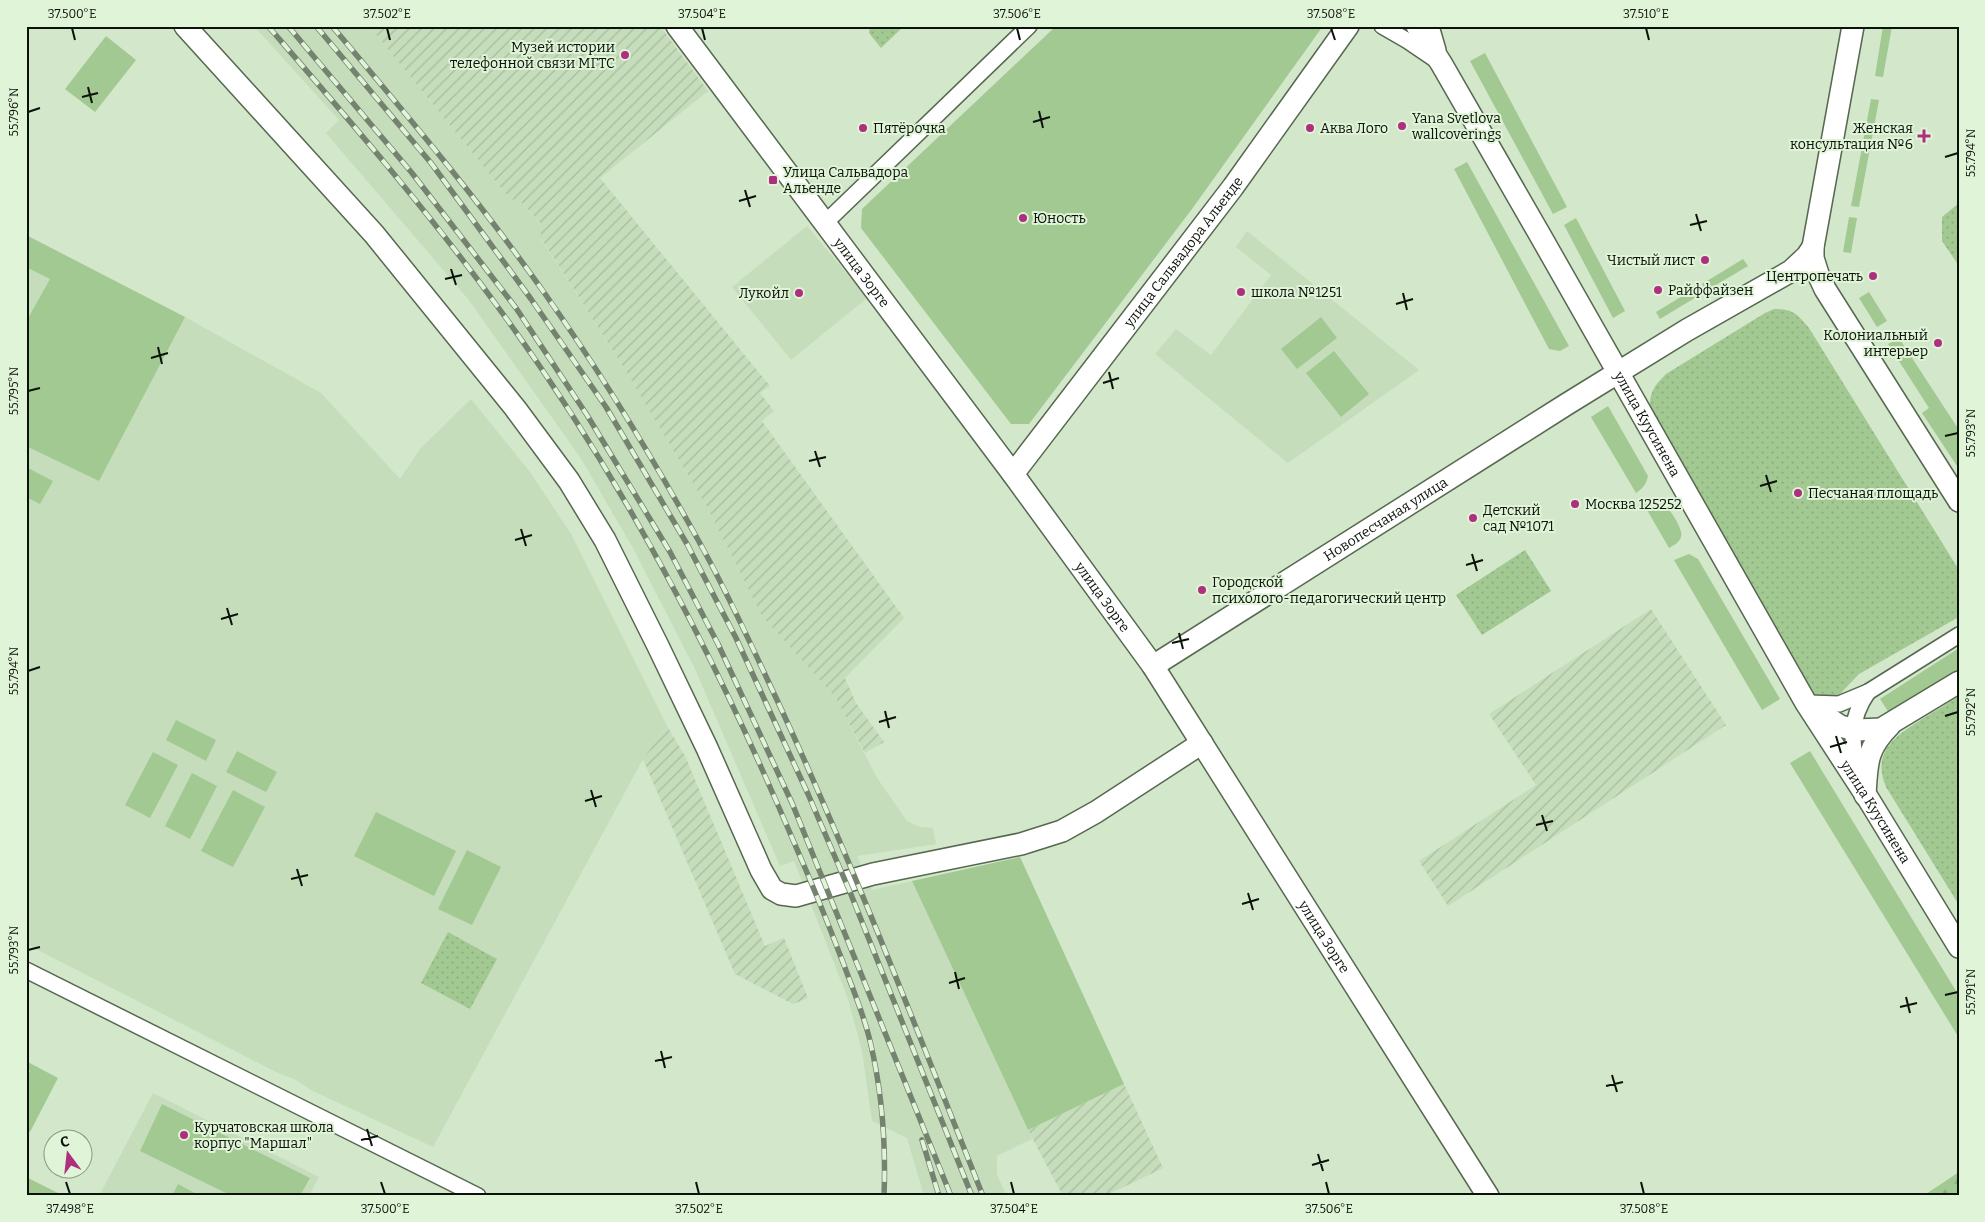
<svg xmlns="http://www.w3.org/2000/svg" width="1985" height="1222" viewBox="0 0 1985 1222" font-family="Bitter,serif">
  <defs>
    <pattern id="industrial-furrows" width="10" height="10" patternUnits="userSpaceOnUse" patternTransform="scale(1.25)"><rect width="10" height="10" fill="#c5ddbb"/><path d="M-1 1l2-2M0 10L10 0M9 11l2-2" fill="none" stroke="#a8bd9f"/></pattern>
    <pattern id="forest-firs" width="22" height="20" patternUnits="userSpaceOnUse" patternTransform="scale(1.25)"><rect width="22" height="20" fill="#a3c993"/><path d="M5 1l3.5 6h-7zM16 11l3.5 6h-7z" fill="#8bac7d"/></pattern>
    <pattern id="park-dots" width="8" height="8" patternUnits="userSpaceOnUse" patternTransform="scale(1.25)"><rect width="8" height="8" fill="#a3c993"/><path d="M2 2h.1M6 6h.1" fill="none" stroke="#8bac7d" stroke-width="1.8" stroke-linecap="round"/></pattern>
  </defs>
  <rect width="100%" height="100%" fill="#d3e7cb"/>
  <g fill="#c5ddbb">
    <path d="M254,26H369L510,199L520,201L541,225V239L622,365L707,507L762,616L835,697L877,778L907,821L920,827L933,828L936,844L857,856L872,890L912,881L1032,1139L997,1156V1175L1007,1196H924L907,1138L872,1121L862,1051L848,999L794,861L780,866L695,669L633,548L580,457L468,299L326,133L339,120Z"/>
    <path d="M807,226L867,298L791,360L732,287Z"/>
    <path d="M1247,231L1419,370L1288,463L1155,354L1176,329L1211,355L1271,275L1236,247Z"/>
    <path d="M26,235L185,317L321,393L400,479L420,449L471,399L530,472L571,534L667,726L643,759L433,1147L313,1091L294,1079L276,1072L26,944Z"/>
    <path d="M153,1093L319,1177L309,1196H99Z"/>
  </g>
  <g fill="url(#industrial-furrows)">
    <path d="M369,26H660L708,91L600,178L770,386L760,393L774,411L762,421L904,618L845,678L856,703L884,742L865,753L835,697L762,616L707,507L622,365L541,238V224L520,201L510,199Z"/>
    <path d="M1651,609L1726,725L1448,906L1419,861L1536,785L1489,714Z"/>
    <path d="M667,726L685,756L765,946L784,938L808,998L793,1004L735,974L643,759Z"/>
    <path d="M1124,1084L1163,1168L1105,1196H1063L1028,1130Z"/>
  </g>
  <g fill="#a3c993">
    <path d="M1056,26H1323L1192,209L1029,424H1011L861,228L862,209Z"/>
    <path d="M1883,26H1892L1883,77L1875,76Z"/>
    <path d="M106,36L136,60L95,112L65,89Z"/>
    <path d="M1485,53L1567,207L1553,214L1470,61Z"/>
    <path d="M1871,99L1879,100L1859,207L1851,206Z"/>
    <path d="M1467,162L1569,346L1560,351L1549,349L1454,169Z"/>
    <path d="M1849,217L1857,218L1851,253L1843,252Z"/>
    <path d="M1576,218L1625,311L1613,318L1564,225Z"/>
    <path d="M26,235L185,317L99,481L26,446V322L50,279L26,267Z"/>
    <path d="M1743,259L1748,266L1706,291L1702,284Z"/>
    <path d="M1694,289L1698,296L1660,319L1656,312Z"/>
    <path d="M1869,292L1887,321L1877,327L1859,298Z"/>
    <path d="M1321,317L1337,338L1297,369L1281,349Z"/>
    <path d="M1899,338L1959,430V469L1922,413L1929,408L1888,344Z"/>
    <path d="M1334,351L1369,394L1341,417L1306,373Z"/>
    <path d="M1608,406L1648,476C1646,485 1643,488 1636,493L1591,417Z"/>
    <path d="M26,467L53,481L40,504L26,497Z"/>
    <path d="M1656,498C1665,501 1684,528 1681,537C1679,543 1674,545 1669,548L1643,503Z"/>
    <path d="M1689,554L1698,559L1780,699L1762,710L1674,560Z"/>
    <path d="M1959,648V673L1891,716L1880,699Z"/>
    <path d="M176,720L216,740L206,761L166,740Z"/>
    <path d="M237,751L277,772L266,792L226,772Z"/>
    <path d="M1810,751L1959,996V1038L1790,763Z"/>
    <path d="M153,752L178,765L150,818L125,805Z"/>
    <path d="M192,773L217,786L190,839L165,826Z"/>
    <path d="M233,790L265,807L233,867L201,851Z"/>
    <path d="M376,812L456,851L434,896L354,856Z"/>
    <path d="M467,850L501,867L472,925L438,909Z"/>
    <path d="M1020,857L1124,1084L1028,1130L912,881Z"/>
    <path d="M26,1061L58,1078L30,1132L26,1130V1079L30,1071L26,1069Z"/>
    <path d="M162,1104L310,1178L300,1196H232L140,1151Z"/>
    <path d="M26,1178H28L62,1195L26,1196Z"/>
    <path d="M178,1184L200,1196H172Z"/>
  </g>
  <path fill="url(#forest-firs)" d="M1959,1172V1196H1923Z"/>
  <g fill="url(#park-dots)">
    <path d="M870,26H904L881,48L869,33Z"/>
    <path d="M1959,203V266L1942,241V217Z"/>
    <path d="M1774,309C1793,309 1797,314 1809,328L1959,570V616L1957,618L1859,674L1840,694L1829,698L1816,697L1805,689L1650,414C1649,394 1652,388 1666,374L1765,313Z"/>
    <path d="M1525,550L1551,591L1482,635L1456,595Z"/>
    <path d="M1959,696V905L1886,787C1871,751 1896,736 1922,719C1934,712 1947,704 1959,696Z"/>
    <path d="M448,932L497,959L470,1009L421,983Z"/>
  </g>
  <g fill="none" stroke-linecap="round" stroke-linejoin="round">
    <defs>
      <g id="street">
        <path d="M1382,26L1408,41L1436,60"/>
        <path d="M1431,26L1438,50"/>
        <path d="M825,223L1029,26"/>
        <path d="M1808,703L1839,704L1868,692L1959,635"/>
        <path d="M1860,778C1851,747 1848,720 1868,692"/>
        <path d="M26,970L478,1196"/>
      </g>
      <g id="secondary">
        <path d="M185,26L374,234L515,408L569,481L605,540L658,646L707,748L761,870L772,889L781,894L796,896L873,874L1021,844L1062,831L1096,812L1202,743"/>
        <path id="s1" d="M677,26L1013,474L1153,666L1488,1196"/>
        <path id="s2" d="M1417,26L1441,63L1540,235L1806,703L1869,800L1959,947"/>
        <path d="M1853,26L1813,247V258L1818,274L1825,289L1959,501"/>
        <path id="s3" d="M1013,474L1233,187L1348,26"/>
        <path id="s4" d="M1153,666L1567,404L1687,330L1791,271L1807,256L1813,247"/>
        <path d="M1815,709L1840,726L1856,730L1881,729L1959,682"/>
        <path d="M1865,795C1867,763 1866,749 1890,725"/>
      </g>
    </defs>
    <use href="#street" stroke="#56684f" stroke-width="18"/>
    <use href="#secondary" stroke="#56684f" stroke-width="24"/>
    <use href="#street" stroke="#fff" stroke-width="15"/>
    <use href="#secondary" stroke="#fff" stroke-width="21"/>
    <defs>
      <g id="rail">
        <path d="M268,26C349,120 430,213 503,314C621,476 715,656 793,840C811,881 828,923 844,965C853,990 864,1015 870,1041C882,1091 886,1145 884,1196"/>
        <path d="M288,26L412,173L516,308L587,415L670,552L718,644L792,803L951,1196"/>
        <path d="M316,26L431,163L531,299L606,407L687,544L736,638L808,794L850,892L972,1196"/>
        <path d="M332,26C405,113 478,199 543,291C599,370 650,453 697,538C727,591 752,647 778,702C853,864 917,1030 983,1196"/>
        <path d="M922,1140L939,1196"/>
      </g>
    </defs>
    <use href="#rail" stroke="#75826f" stroke-width="5.5"/>
    <use href="#rail" stroke="#e0f4d8" stroke-width="4" stroke-dasharray="11" stroke-linecap="butt"/>
  </g>
  <path fill="none" stroke="#0b1209" stroke-width="2" d="M72,28L75,40M387,28L390,40M702,28L705,40M1017,28L1020,40M1331,28L1335,40M1646,28L1649,40M88,87L92,103M82,97L98,93M1039,111L1043,128M28,112L40,108M1033,122L1050,117M1945,157L1958,153M745,190L750,207M739,201L756,196M1696,214L1701,231M1690,225L1707,221M451,269L456,285M445,279L462,275M1403,293L1407,310M1396,304L1413,299M158,347L162,364M151,358L168,353M1109,372L1113,389M1103,383L1119,378M28,391L40,388M1945,436L1958,433M815,451L820,467M809,461L826,457M1766,475L1771,492M1760,486L1777,481M521,529L526,546M515,540L532,535M1472,554L1477,571M1466,565L1483,560M227,608L232,625M221,619L238,614M1179,633L1183,649M1172,643L1189,639M28,671L40,667M885,711L889,728M1945,716L1958,712M879,722L896,717M1836,736L1841,753M1830,747L1847,742M591,790L596,807M585,801L602,796M1542,815L1547,831M1536,825L1553,821M297,869L302,886M291,879L308,875M1248,893L1253,910M1242,904L1259,899M28,950L40,947M955,972L959,989M949,983L965,978M1945,995L1958,992M1906,997L1910,1013M1900,1007L1917,1003M661,1051L665,1068M655,1061L672,1057M1612,1075L1617,1092M1606,1086L1623,1082M367,1129L372,1146M361,1140L378,1136M1318,1154L1323,1171M1312,1165L1329,1160M66,1182L70,1194M381,1182L385,1194M696,1182L699,1194M1011,1182L1014,1194M1326,1182L1329,1194M1641,1182L1644,1194"/>
  <g fill="#ad2f7e" stroke="#e0f4d8" stroke-width="2">
    <circle cx="625" cy="55" r="5"/>
    <circle cx="1402" cy="126" r="5"/>
    <circle cx="863" cy="128" r="5"/>
    <circle cx="1310" cy="128" r="5"/>
    <path d="M1921.5 128.5h5v5h5v5h-5v5h-5v-5h-5v-5h5z"/>
    <rect x="768" y="175" width="10" height="10" rx="2.5"/>
    <circle cx="1023" cy="218" r="5"/>
    <circle cx="1705" cy="260" r="5"/>
    <circle cx="1873" cy="276" r="5"/>
    <circle cx="1658" cy="290" r="5"/>
    <circle cx="1241" cy="292" r="5"/>
    <circle cx="799" cy="293" r="5"/>
    <circle cx="1938" cy="343" r="5"/>
    <circle cx="1798" cy="493" r="5"/>
    <circle cx="1575" cy="504" r="5"/>
    <circle cx="1473" cy="518" r="5"/>
    <circle cx="1202" cy="590" r="5"/>
    <circle cx="184" cy="1135" r="5"/>
  </g>
  <g text-anchor="middle" stroke-width="4" stroke-linejoin="round" paint-order="stroke">
    <g font-size="14" fill="#0b1209" stroke="#e0f4d8" text-anchor="start">
      <text x="615" y="52" text-anchor="end">Музей истории<tspan x="615" dy="16">телефонной связи МГТС</tspan></text>
      <text x="1412" y="123">Yana Svetlova<tspan x="1412" dy="16">wallcoverings</tspan></text>
      <text x="873" y="133">Пятёрочка</text>
      <text x="1320" y="133">Аква Лого</text>
      <text x="1913" y="133" text-anchor="end">Женская<tspan x="1913" dy="16">консультация №6</tspan></text>
      <text x="783" y="177">Улица Сальвадора<tspan x="783" dy="16">Альенде</tspan></text>
      <text x="1033" y="223">Юность</text>
      <text x="1695" y="265" text-anchor="end">Чистый лист</text>
      <text x="1863" y="281" text-anchor="end">Центропечать</text>
      <text x="1668" y="295">Райффайзен</text>
      <text x="1251" y="297">школа №1251</text>
      <text x="789" y="298" text-anchor="end">Лукойл</text>
      <text x="1928" y="340" text-anchor="end">Колониальный<tspan x="1928" dy="16">интерьер</tspan></text>
      <text x="1808" y="498">Песчаная площадь</text>
      <text x="1585" y="509">Москва 125252</text>
      <text x="1483" y="515">Детский<tspan x="1483" dy="16">сад №1071</tspan></text>
      <text x="1212" y="587">Городской<tspan x="1212" dy="16">психолого-педагогический центр</tspan></text>
      <text x="194" y="1132">Курчатовская школа<tspan x="194" dy="16">корпус "Маршал"</tspan></text>
    </g>
    <g font-size="14" fill="#0b1209" stroke="#e0f4d8">
      <text dy="5" stroke="none"><textPath href="#s3" startOffset="280">улица Сальвадора Альенде</textPath></text>
      <text dy="5" stroke="none"><textPath href="#s1" startOffset="308">улица Зорге</textPath></text>
      <text dy="5" stroke="none"><textPath href="#s2" startOffset="460">улица Куусинена</textPath></text>
      <text dy="5" stroke="none"><textPath href="#s4" startOffset="275">Новопесчаная улица</textPath></text>
      <text dy="5" stroke="none"><textPath href="#s1" startOffset="712">улица Зорге</textPath></text>
      <text dy="5" stroke="none"><textPath href="#s2" startOffset="910">улица Куусинена</textPath></text>
      <text dy="5" stroke="none"><textPath href="#s1" startOffset="1118">улица Зорге</textPath></text>
    </g>
  </g>
  <rect width="1985" height="1222" fill="none" stroke="#e0f4d8" stroke-width="55"/>
  <g transform="translate(68 1154) rotate(345)"><circle r="24" fill="#e0f4d8" stroke="#8b9a85"/>
  <path d="M0-4L9 19L0 12L-9 19Z" fill="#ad2f7e"/>
  <text y="-8" font-size="14" font-weight="bold" text-anchor="middle" fill="#0b1209">С</text>
  </g>
  <rect x="28" y="28" width="1930" height="1166" fill="none" stroke="#0b1209" stroke-width="2"/>
  <g font-size="12" text-anchor="middle" fill="#0b1209">
    <text x="72" y="18">37.500°E</text>
    <text x="387" y="18">37.502°E</text>
    <text x="702" y="18">37.504°E</text>
    <text x="1017" y="18">37.506°E</text>
    <text x="1331" y="18">37.508°E</text>
    <text x="1646" y="18">37.510°E</text>
    <text transform="translate(14 112) rotate(-90)" y="4">55.796°N</text>
    <text transform="translate(1971 153) rotate(-90)" y="4">55.794°N</text>
    <text transform="translate(14 391) rotate(-90)" y="4">55.795°N</text>
    <text transform="translate(1971 433) rotate(-90)" y="4">55.793°N</text>
    <text transform="translate(14 671) rotate(-90)" y="4">55.794°N</text>
    <text transform="translate(1971 712) rotate(-90)" y="4">55.792°N</text>
    <text transform="translate(14 950) rotate(-90)" y="4">55.793°N</text>
    <text transform="translate(1971 992) rotate(-90)" y="4">55.791°N</text>
    <text x="70" y="1213">37.498°E</text>
    <text x="385" y="1213">37.500°E</text>
    <text x="699" y="1213">37.502°E</text>
    <text x="1014" y="1213">37.504°E</text>
    <text x="1329" y="1213">37.506°E</text>
    <text x="1644" y="1213">37.508°E</text>
  </g>
</svg>
